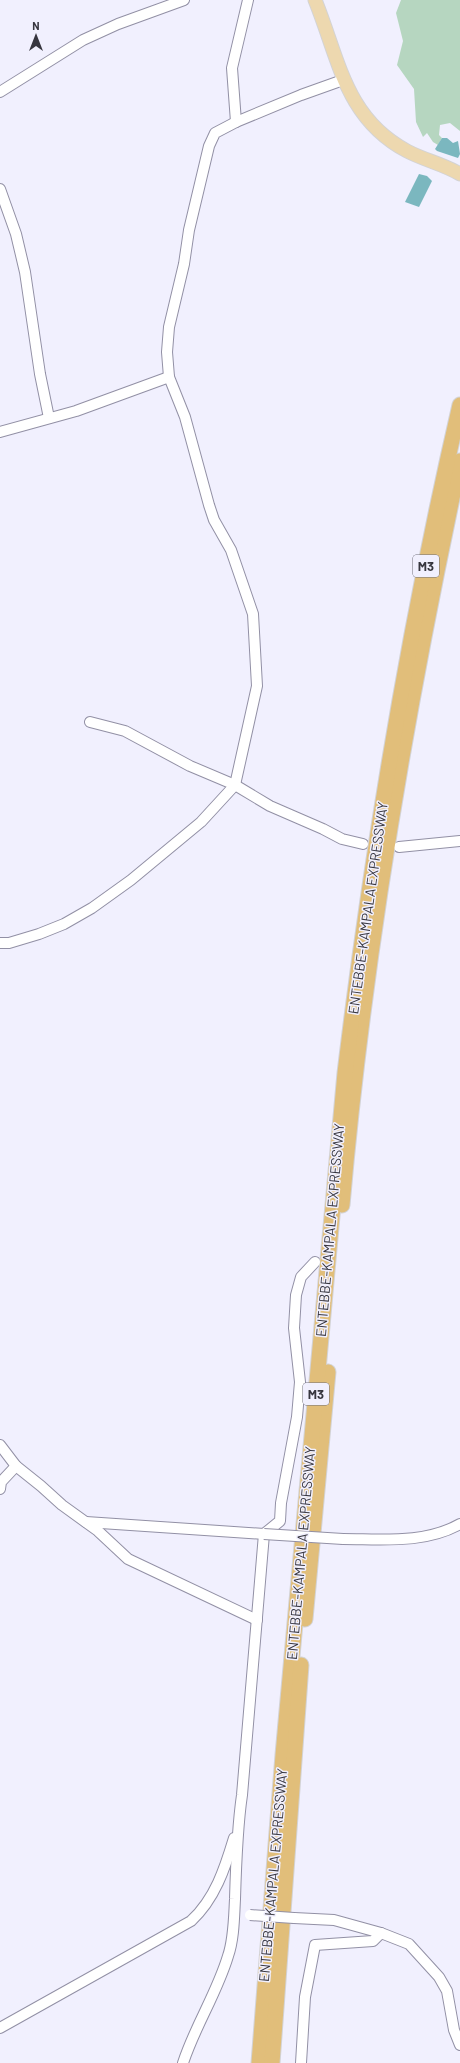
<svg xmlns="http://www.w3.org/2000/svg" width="460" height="2063" viewBox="0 0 460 2063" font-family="Barlow,sans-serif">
  <rect width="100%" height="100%" fill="#f1f0fe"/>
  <path fill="#b6d6c0" d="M401,0H460V131L450,123L440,125L439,135L442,138L438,145L433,142L427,133L423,137L416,122L414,89L397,65L403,41L396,13Z"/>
  <g fill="#7bb7bf">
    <path d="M442,138H447L453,143L458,141L460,154L458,158L437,151L435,149Z"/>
    <path d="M419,174L427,176L432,181L419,207L405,202Z"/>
  </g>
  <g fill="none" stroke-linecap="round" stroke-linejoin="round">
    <defs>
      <g id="minor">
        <path d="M0,92L83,40L118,24L184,0"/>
        <path d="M236,122L232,68L248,0"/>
        <path d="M0,189L16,234L25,272L40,374L49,418"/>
        <path d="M0,432L76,411L169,377"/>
        <path d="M90,722L125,731L190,766L235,785L270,806L323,829L342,839L363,844"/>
        <path d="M399,847L460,841"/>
        <path d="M0,943H9L39,934L64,924L92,908L131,880L201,822L235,785L257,686L253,614L231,550L214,520L209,505L185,417L169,377L167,352L169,327L184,264L189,230L209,146L215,133L236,122L301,95L343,80"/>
        <path d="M0,1445L16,1466L41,1486L62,1505L98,1531L128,1559L257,1620"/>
        <path d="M0,1489L1,1482L16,1466"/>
        <path d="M86,1522L264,1534"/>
        <path d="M343,1539C382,1539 425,1544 460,1524"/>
        <path d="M294,1918L334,1920L381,1933L409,1944L439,1977L447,1991L454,2030L460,2045"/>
        <path d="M0,2028L191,1921C215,1899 225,1868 234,1838"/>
        <path d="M183,2063C195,2026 217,1993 228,1956C234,1939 234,1917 235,1899C236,1864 237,1829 242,1795L264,1534L280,1521L281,1503L297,1417L300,1382L294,1328L296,1295L301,1277L315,1262"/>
        <path d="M301,2063L305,1997L315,1945L373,1941L381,1933"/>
      </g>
      <path id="major" d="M315,0C339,59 345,118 407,151C424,160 443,164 460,174"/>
      <g id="highway">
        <path d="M342,1205C364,955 407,706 460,461"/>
        <path d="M305,1619L328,1372"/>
        <path d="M259,2063L283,1755L345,1073C372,849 409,625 460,405"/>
        <path d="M272,2063L301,1665"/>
      </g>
    </defs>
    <use href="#minor" stroke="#9290a5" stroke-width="12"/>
    <use href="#major" stroke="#d3d3d5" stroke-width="15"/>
    <use href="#highway" stroke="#d3d3d5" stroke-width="17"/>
    <use href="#minor" stroke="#fff" stroke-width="10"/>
    <use href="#major" stroke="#edd8af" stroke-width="13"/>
    <use href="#highway" stroke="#e1be7a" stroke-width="15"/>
    <defs>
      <g id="minor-bridge">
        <path d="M264,1534L343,1539"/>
        <path d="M250,1915L294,1918"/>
      </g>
    </defs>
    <use href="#minor-bridge" stroke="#9290a5" stroke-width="12" stroke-linecap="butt"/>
    <use href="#minor-bridge" stroke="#fff" stroke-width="10"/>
  </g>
  <g text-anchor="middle" stroke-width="3" stroke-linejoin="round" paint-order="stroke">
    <g fill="#f1f0fe" stroke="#6f6e78" stroke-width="1">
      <rect x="413" y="555" width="26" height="22" rx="3"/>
      <rect x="303" y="1383" width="26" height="22" rx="3"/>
    </g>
    <g font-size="13" font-weight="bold" fill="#37363f">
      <text x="426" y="571">M3</text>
      <text x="316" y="1399">M3</text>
    </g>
    <g font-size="14" fill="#37363f" stroke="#f1f0fe">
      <text transform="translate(368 908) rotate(-82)" y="5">ENTEBBE-KAMPALA EXPRESSWAY</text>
      <text transform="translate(330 1230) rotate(-85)" y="5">ENTEBBE-KAMPALA EXPRESSWAY</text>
      <text transform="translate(301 1553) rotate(-85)" y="5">ENTEBBE-KAMPALA EXPRESSWAY</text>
      <text transform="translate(273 1875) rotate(-85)" y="5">ENTEBBE-KAMPALA EXPRESSWAY</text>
    </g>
  </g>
  <g transform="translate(36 36)" stroke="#f1f0fe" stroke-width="3" paint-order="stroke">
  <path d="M0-3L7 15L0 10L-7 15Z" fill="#37363f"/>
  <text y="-6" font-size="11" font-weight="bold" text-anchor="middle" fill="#37363f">N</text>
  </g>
</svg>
